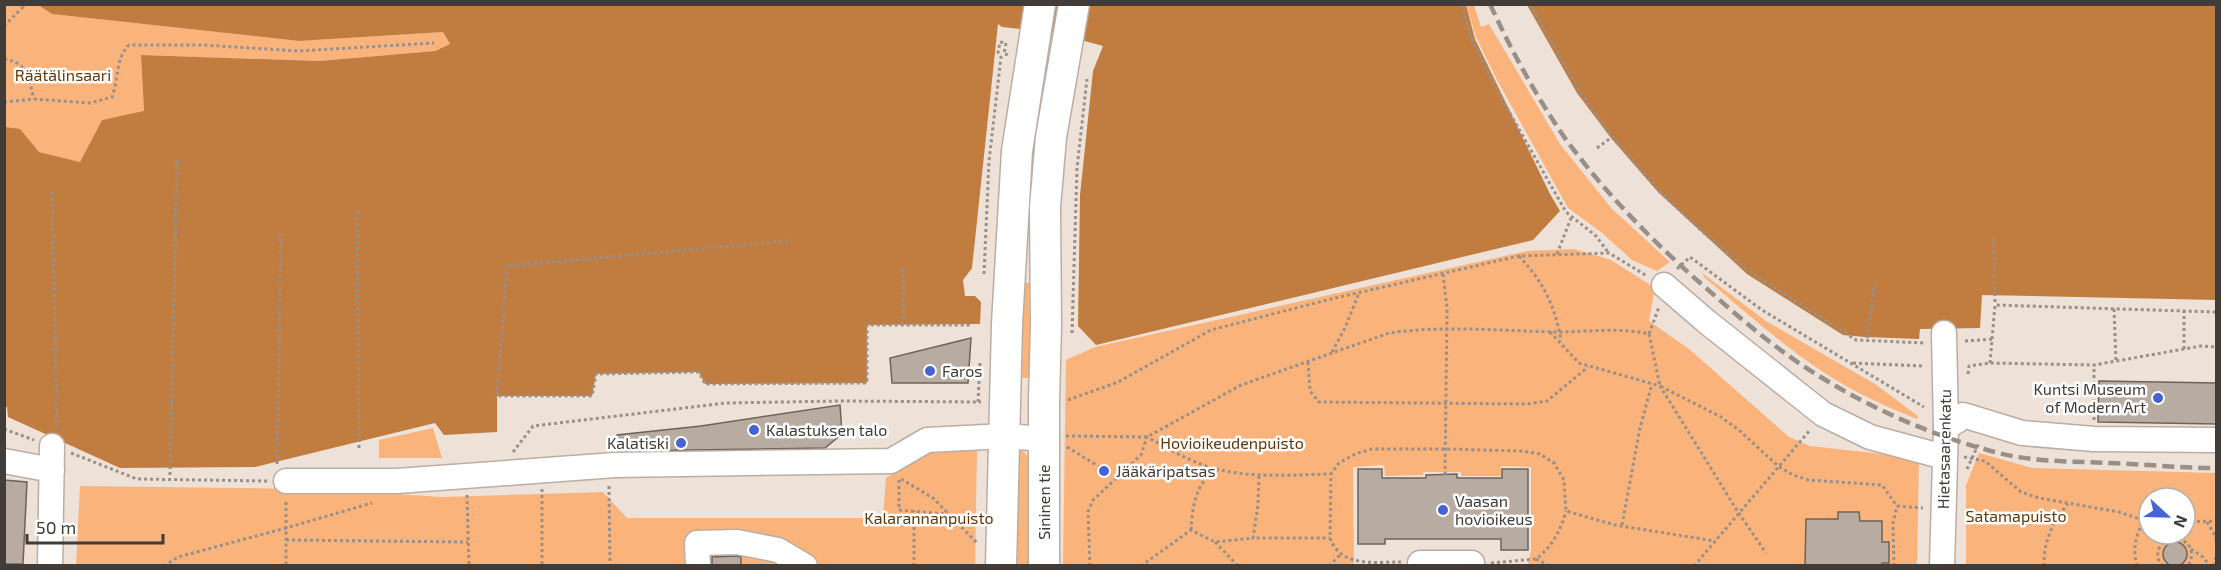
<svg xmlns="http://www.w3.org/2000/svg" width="2221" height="570" viewBox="0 0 2221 570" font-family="'Exo 2',sans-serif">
  <rect width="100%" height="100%" fill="#eee1d7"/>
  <g fill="#fab37a" fill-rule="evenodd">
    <path d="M5,5H38L52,14L299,41L443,32L450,44L435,51L319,61L141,55L144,112L102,120L80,162L39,152L20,130L5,127Z"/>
    <path d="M1466,5H1474L1481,27L1489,24L1560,144L1612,209L1670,262L1657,271L1632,260L1601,232L1568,208L1496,78L1476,37Z"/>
    <path d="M1574,249L1611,260L1655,288L1649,321L1689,349L1789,437L1810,446L1919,458L1917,565H1528L1531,551V467L1501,466V476H1461V472H1423V475L1385,476L1384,465L1353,467L1354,565L1063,566L1066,360L1095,347L1527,251Z"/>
    <path d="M1702,273L1766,321L1875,384L1918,416L1917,419C1900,412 1883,405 1867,397C1806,367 1755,320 1704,277Z"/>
    <path d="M1025,282L1029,283L1031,378H1019Z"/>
    <path d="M433,428L442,458H379V440Z"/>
    <path d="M935,446L977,450L975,565L76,566L80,486L319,489L442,497L603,492L627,518H883L886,478Z"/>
    <path d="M1014,447L1022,450L1032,461V565L1010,566Z"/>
    <path d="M1979,453L2032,468L2216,473V565H1966V485ZM2149,498H2185V534H2149Z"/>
  </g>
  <g fill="#c17c40">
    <path d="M38,5H1466L1475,39L1550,194L1560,211L1533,240L1096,345L1078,326L1080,195L1093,71L1103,46L1051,32L1002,27L998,24L972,268L963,280L965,296H975L981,302L980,324L867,325V383L705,384L699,372L596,374L592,396H497V432L444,435L435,423L255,467L120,468L8,417L7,407H5V127L20,129L39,152L80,162L102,120L144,111L141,55L319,61L435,51L450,44L443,32L299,41L52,14Z"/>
    <path d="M1527,5H2216V300L1982,295L1980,328L1920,329L1919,339L1865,337L1843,335L1747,274L1658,192L1611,138L1577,93Z"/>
  </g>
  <g fill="#b8aba1" stroke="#6e635a" stroke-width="1.5">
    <path d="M971,338L968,383H892L890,358Z"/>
    <path d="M2099,381L2217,383V424L2098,422Z"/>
    <path d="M840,405L842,434L825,448L619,451L617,435L701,426Z"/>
    <path d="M1358,469H1382V478H1426V475L1457,474V478H1502V469H1528V550H1501V539H1385V544H1358Z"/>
    <path d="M4,480L27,482L23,564H4Z"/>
    <path d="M1838,512H1859L1860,521H1882V542H1889V563H1882V566H1805L1806,519H1838Z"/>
    <circle cx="2175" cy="554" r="12"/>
    <path d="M736,556L741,557V566H712V557Z"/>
  </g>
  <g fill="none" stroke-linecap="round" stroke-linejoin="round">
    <defs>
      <g id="minor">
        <path d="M1664,285L1707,322L1823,414L1870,437L1944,457"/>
        <path d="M1946,427L1957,421L1963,415L2022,433L2094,439L2216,440"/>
        <path d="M4,461L52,470"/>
        <path d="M286,481H397L615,465L891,461L927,440L1005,436L1044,439"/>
        <path d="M50,566L52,446"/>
        <path d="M698,566L697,543L737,542L778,550L805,566"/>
        <path d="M1420,566V563H1472V566"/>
        <path d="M1942,566L1946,427L1944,333"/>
      </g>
      <g id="major">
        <path d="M1001,566L1007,324L1017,151L1040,4"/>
        <path d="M1044,566V400L1046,325L1045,207L1051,137L1074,4"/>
      </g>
    </defs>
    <use href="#minor" stroke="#baaea4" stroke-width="27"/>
    <use href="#major" stroke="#baaea4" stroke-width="33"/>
    <g stroke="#999089" stroke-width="3" stroke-dasharray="3 3" stroke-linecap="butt">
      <path d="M1462,4L1471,38L1503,101L1566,212L1596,236L1608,252"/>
      <path d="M1530,4L1579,90L1612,137L1659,191L1703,232L1749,271L1856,340L1925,343"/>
      <path d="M4,26L23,7L18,4"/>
      <path d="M4,59C29,63 28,78 34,99"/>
      <path d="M4,102L34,99L90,103L112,97C119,79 115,59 129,45H203L298,51L434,43"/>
      <path d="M1597,148L1612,137"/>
      <path d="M52,192L57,428"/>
      <path d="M357,211L359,451"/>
      <path d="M1994,239L1995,305"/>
      <path d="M788,241L507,266L497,396H592L596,374L699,372L705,384L867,383V325H970"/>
      <path d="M1557,254L1571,218"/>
      <path d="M1519,256C1542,280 1556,307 1561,341"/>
      <path d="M1677,269L1690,257L1762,310L1924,407"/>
      <path d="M984,274L989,161L1001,57L998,52L1000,42L1006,43L1004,54L1010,55"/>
      <path d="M1443,274L1447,308L1445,475"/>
      <path d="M2114,309L2116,361"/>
      <path d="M903,325V265"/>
      <path d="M1550,332L1579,363L1660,386L1738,512L1766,553"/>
      <path d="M1072,333L1077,168L1087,79"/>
      <path d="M1649,334L1660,386L1721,417L1740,431L1778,466L1793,475L1809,480L1882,485L1897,506L1923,508"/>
      <path d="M1867,338L1875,280"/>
      <path d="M1965,341L1994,339"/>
      <path d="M2184,349V311"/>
      <path d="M1332,352L1345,328L1359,293"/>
      <path d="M1308,362L1310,391L1319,402L1527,404L1547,401L1588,367"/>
      <path d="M1853,363L1924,366"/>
      <path d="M1990,363L1995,305L2216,312"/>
      <path d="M1968,374L1969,366L1990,363L2094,365L2201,346L2216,347"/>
      <path d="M1068,400L1118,382L1211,330L1331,299L1519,256L1609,253L1647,276"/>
      <path d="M978,402L980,362"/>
      <path d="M2094,420V365"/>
      <path d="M4,429L34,440"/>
      <path d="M1066,436L1147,437L1241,385L1389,333C1444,325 1501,331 1557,332C1588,332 1619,327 1649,334L1659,307"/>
      <path d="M1067,447L1098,466"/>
      <path d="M513,452L533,426L726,403L840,401L981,402"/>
      <path d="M71,453L137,479L267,481"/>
      <path d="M1964,457L1985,461L2021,492L2039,498L2119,512L2149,522"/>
      <path d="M277,464L281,232"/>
      <path d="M1967,469L1979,443"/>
      <path d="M170,475L177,157"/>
      <path d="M1259,476L1258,505L1253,538H1330"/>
      <path d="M901,479L933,498L978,544"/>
      <path d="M899,480V510L948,514"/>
      <path d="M609,486L610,566"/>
      <path d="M542,489V566"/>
      <path d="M467,495L469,566"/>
      <path d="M286,502V528L372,503"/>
      <path d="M2185,522L2216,521"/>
      <path d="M2207,522L2216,537V542"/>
      <path d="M1622,525L1640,428L1652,384"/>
      <path d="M1191,530C1192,509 1196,479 1218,470"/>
      <path d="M286,540L468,542"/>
      <path d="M1215,542L1238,566"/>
      <path d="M2191,549L2203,557L2210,566"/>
      <path d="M1536,559L1550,566"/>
      <path d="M1401,562C1375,562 1341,568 1330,538L1331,474L1339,463L1355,454L1372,449H1445L1522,451L1540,454L1554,463L1564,480L1566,511L1615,525L1715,541"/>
      <path d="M1491,563L1536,559C1552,547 1561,530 1566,511"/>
      <path d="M164,566L178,557L286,528V565"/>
      <path d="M274,566H299"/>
      <path d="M914,566V511"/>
      <path d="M1090,566L1088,512L1093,500L1141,455L1147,437C1166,447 1185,459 1206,466C1247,479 1289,475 1331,474"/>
      <path d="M1141,566L1191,530L1215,542L1253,538"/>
      <path d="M1329,566L1340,555"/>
      <path d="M1694,566L1810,430"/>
      <path d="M1894,566L1893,523L1897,506"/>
      <path d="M2044,566C2043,542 2053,521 2068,504"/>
      <path d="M2137,566C2132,548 2136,537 2143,521"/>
      <path d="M2163,566C2159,562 2157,558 2158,553C2161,528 2204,538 2188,566"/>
      <path d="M2214,566L2216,556"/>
    </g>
    <use href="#minor" stroke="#fff" stroke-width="24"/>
    <use href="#major" stroke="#fff" stroke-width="30"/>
    <path stroke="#988f88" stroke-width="4.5" stroke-dasharray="12 6" stroke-linecap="butt" d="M1490,4C1512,52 1537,98 1567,141C1607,195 1655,244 1706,288C1742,320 1778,351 1819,376C1872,409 1931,435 1991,451C2028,462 2068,461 2106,463C2143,464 2180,468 2216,468"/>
  </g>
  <g fill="#4662d5" stroke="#fff" stroke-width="2">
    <circle cx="930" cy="371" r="6"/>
    <circle cx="2158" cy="398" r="6"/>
    <circle cx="754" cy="430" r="6"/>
    <circle cx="681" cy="443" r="6"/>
    <circle cx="1104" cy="471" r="6"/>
    <circle cx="1443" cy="510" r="6"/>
  </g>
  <g text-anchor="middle" stroke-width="5" stroke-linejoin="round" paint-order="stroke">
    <g font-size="16" fill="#663708" stroke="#fff">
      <text x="63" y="81">Räätälinsaari</text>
      <text x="1232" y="449">Hovioikeudenpuisto</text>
      <text x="2016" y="522">Satamapuisto</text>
      <text x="929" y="524">Kalarannanpuisto</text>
    </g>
    <g font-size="16" fill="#413c38" stroke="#fff" text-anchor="start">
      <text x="942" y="377">Faros</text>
      <text x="2146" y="395" text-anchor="end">Kuntsi Museum<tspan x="2146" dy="18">of Modern Art</tspan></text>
      <text x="766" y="436">Kalastuksen talo</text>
      <text x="669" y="449" text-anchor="end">Kalatiski</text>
      <text x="1116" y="477">Jääkäripatsas</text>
      <text x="1455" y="507">Vaasan<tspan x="1455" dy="18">hovioikeus</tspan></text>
    </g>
    <g font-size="16" fill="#413c38" stroke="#fff">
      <text transform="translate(1944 449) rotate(-89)" y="6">Hietasaarenkatu</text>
      <text transform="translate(1044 502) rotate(-90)" y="6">Sininen tie</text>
    </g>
  </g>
  <rect width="2221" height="570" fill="none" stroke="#413c38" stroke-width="12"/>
  <g transform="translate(2167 516) rotate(112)"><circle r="28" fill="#ffffff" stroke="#b3b1af" stroke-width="1.5"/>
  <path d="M0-4.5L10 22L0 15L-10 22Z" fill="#4662d5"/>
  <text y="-9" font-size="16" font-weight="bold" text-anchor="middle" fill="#413c38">N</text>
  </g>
  <path d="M27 534v9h136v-9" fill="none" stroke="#413c38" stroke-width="3"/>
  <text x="36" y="534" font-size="18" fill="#413c38" stroke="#ffffff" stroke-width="4.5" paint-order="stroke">50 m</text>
</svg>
